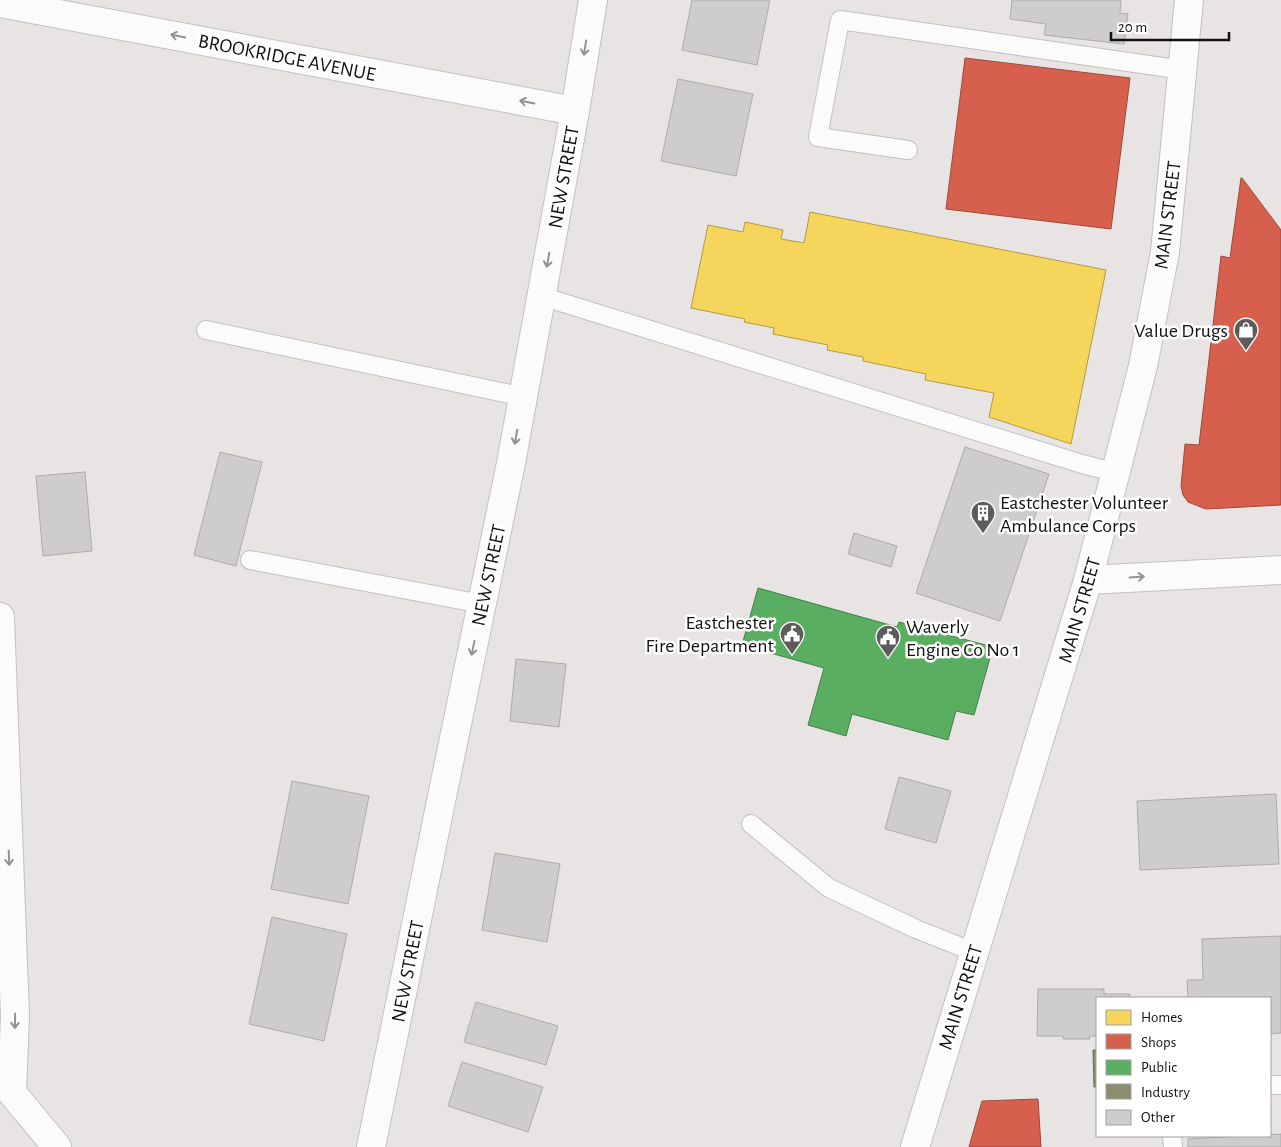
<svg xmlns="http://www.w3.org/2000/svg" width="1281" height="1147" viewBox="0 0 1281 1147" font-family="'Alegreya Sans',sans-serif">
  <rect width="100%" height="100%" fill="#e7e4e3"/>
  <path fill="#f6d55c" stroke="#b29a46" d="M810,212L1106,270L1071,444L989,417L994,393L925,380L926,374L863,361V357L827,350L828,345L773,334L774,328L744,322L745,319L691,308L708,225L743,232L745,222L783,230L781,239L804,243Z"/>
  <g fill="#d6604d" stroke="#9c493b">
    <path d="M965,58L1130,78L1111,229L946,209Z"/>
    <path d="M1241,178H1242L1281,230V505L1206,509L1188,502L1183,495L1181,486L1185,444L1199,445L1221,256L1230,258Z"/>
    <path d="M1038,1099L1041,1147H969L982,1101Z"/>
  </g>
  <path fill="#5aae61" stroke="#457f49" d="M758,588L897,627L899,622L993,647L974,715L956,711L948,740L852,714L846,736L808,725L824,668L742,645Z"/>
  <path fill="#8c8c6e" stroke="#686752" d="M1093,1050H1097V1087H1094Z"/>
  <g fill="#cecccc" stroke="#aeabaa">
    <path d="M692,0H770L757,65L682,50Z"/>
    <path d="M1012,0H1121L1120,13L1128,14L1124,44L1044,35L1046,24L1010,19Z"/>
    <path d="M678,79L753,94L736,176L661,161Z"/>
    <path d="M965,447L1049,474L1000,621L916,593Z"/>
    <path d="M220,452L262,462L236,566L194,555Z"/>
    <path d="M85,472L92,551L43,556L36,476Z"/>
    <path d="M854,533L897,546L891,567L848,554Z"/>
    <path d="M516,659L566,664L559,727L510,721Z"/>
    <path d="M899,777L951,791L936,843L885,829Z"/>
    <path d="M292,781L369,796L348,904L271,889Z"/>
    <path d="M1276,794L1279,864L1140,870L1137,801Z"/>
    <path d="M495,853L560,864L547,942L482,930Z"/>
    <path d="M272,917L347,934L324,1041L249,1024Z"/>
    <path d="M1281,936V1033L1270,1034V998H1188L1187,980H1203L1202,939Z"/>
    <path d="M1038,989H1104V994H1130V998H1097V1036H1089L1090,1039H1063V1036H1037Z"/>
    <path d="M476,1002L558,1026L546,1065L464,1042Z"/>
    <path d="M462,1062L543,1087L528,1132L448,1106Z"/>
    <path d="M1281,1134V1147H1188V1139Z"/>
  </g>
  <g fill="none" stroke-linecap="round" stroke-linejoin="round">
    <defs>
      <g id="service">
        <path d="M908,150L818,137L840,20L1183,70"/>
        <path d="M541,296L1082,464L1117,473"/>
        <path d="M206,330L524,397"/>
        <path d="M250,560L482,604"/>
        <path d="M751,824L829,888L916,929L974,952"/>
        <path d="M1270,1085H1281"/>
        <path d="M1172,1136L1173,1147"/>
      </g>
      <g id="minor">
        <path d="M0,3L575,111"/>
        <path d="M1088,580L1281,570"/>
        <path d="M0,617L15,1016L12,1093"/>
        <path d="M2,1078L12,1093L57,1147"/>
        <path d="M371,1147L439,811L511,463L575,111L593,0"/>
      </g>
      <path id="tertiary" d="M915,1147L1088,580L1143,366L1165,252L1189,0"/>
    </defs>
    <use href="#service" stroke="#c3c0c0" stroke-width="20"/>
    <use href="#minor" stroke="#c3c0c0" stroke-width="30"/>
    <use href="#tertiary" stroke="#c3c0c0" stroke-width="30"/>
    <use href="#service" stroke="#fbfbfb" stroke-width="18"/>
    <use href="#minor" stroke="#fbfbfb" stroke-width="28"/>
    <use href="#tertiary" stroke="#fbfbfb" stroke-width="28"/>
  </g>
  <defs><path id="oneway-shaft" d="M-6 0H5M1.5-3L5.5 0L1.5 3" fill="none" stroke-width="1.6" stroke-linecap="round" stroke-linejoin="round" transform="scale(1.25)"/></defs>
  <g stroke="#939292">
    <use href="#oneway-shaft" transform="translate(178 36) rotate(-169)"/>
    <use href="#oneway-shaft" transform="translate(585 48) rotate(99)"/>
    <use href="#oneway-shaft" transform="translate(527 102) rotate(-169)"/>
    <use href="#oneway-shaft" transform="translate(548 260) rotate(100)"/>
    <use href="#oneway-shaft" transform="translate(516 437) rotate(100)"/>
    <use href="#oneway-shaft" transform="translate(1137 577) rotate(-4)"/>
    <use href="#oneway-shaft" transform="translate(473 648) rotate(102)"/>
    <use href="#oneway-shaft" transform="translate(9 858) rotate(88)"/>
    <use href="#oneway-shaft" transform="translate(15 1021) rotate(91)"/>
  </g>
  <defs>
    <symbol id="shop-pin" viewBox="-11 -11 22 30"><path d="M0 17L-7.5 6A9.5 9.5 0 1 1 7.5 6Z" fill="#5e5c5a" stroke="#fff"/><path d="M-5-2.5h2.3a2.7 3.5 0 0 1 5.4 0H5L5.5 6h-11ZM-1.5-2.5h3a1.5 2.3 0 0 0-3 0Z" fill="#fff"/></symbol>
    <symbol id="building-pin" viewBox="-11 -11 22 30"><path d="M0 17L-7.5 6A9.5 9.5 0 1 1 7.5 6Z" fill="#5e5c5a" stroke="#fff"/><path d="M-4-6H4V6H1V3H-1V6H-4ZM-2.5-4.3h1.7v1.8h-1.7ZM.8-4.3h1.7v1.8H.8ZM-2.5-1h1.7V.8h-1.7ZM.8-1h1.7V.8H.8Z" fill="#fff"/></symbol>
    <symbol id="civic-pin" viewBox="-11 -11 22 30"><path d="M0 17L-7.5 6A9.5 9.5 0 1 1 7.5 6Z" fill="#5e5c5a" stroke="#fff"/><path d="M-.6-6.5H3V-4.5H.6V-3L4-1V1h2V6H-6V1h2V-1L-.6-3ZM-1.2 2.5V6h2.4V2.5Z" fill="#fff"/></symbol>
  </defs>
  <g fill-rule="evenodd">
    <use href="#shop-pin" x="1232" y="316" width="28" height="38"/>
    <use href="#building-pin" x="969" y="499" width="28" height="38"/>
    <use href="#civic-pin" x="778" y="620" width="28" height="38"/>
    <use href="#civic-pin" x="874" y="623" width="28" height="38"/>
  </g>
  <g text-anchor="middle" stroke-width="5" stroke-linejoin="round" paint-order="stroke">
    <g font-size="20" fill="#141211" stroke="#fff">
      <text transform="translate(287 57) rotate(11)" y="7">BROOKRIDGE AVENUE</text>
      <text transform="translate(563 177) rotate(-80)" y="7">NEW STREET</text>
      <text transform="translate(1167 215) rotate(-83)" y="7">MAIN STREET</text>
      <text transform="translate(488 575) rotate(-78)" y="7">NEW STREET</text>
      <text transform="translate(1079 610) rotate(-74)" y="7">MAIN STREET</text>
      <text transform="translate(407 971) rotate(-79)" y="7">NEW STREET</text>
      <text transform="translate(960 997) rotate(-73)" y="7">MAIN STREET</text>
    </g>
    <g font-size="20" fill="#141211" stroke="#fff" text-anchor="end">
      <text x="1228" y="337">Value Drugs</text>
      <text x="1000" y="509" text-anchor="start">Eastchester Volunteer<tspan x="1000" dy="23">Ambulance Corps</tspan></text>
      <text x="774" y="629">Eastchester<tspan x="774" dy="23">Fire Department</tspan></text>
      <text x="906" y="633" text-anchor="start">Waverly<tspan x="906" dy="23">Engine Co No 1</tspan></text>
    </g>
  </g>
  <rect x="1096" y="997" width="175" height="140" fill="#ffffff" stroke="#a1a0a0"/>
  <rect x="1106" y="1010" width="25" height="15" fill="#f6d55c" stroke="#a1a0a0"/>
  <text x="1141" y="1022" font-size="15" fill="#141211">Homes</text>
  <rect x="1106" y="1034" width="25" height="15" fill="#d6604d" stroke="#a1a0a0"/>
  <text x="1141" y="1047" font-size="15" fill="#141211">Shops</text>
  <rect x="1106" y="1060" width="25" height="15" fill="#5aae61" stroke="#a1a0a0"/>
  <text x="1141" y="1072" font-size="15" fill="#141211">Public</text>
  <rect x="1106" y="1084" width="25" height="15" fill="#8c8c6e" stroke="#a1a0a0"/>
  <text x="1141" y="1097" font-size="15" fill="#141211">Industry</text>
  <rect x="1106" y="1110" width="25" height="15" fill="#cecccc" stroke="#a1a0a0"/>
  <text x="1141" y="1122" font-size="15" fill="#141211">Other</text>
  <path d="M1111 32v8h118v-8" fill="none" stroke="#141211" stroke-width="2.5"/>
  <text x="1118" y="32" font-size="15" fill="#141211" stroke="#ffffff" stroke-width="4" paint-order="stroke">20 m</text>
</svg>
